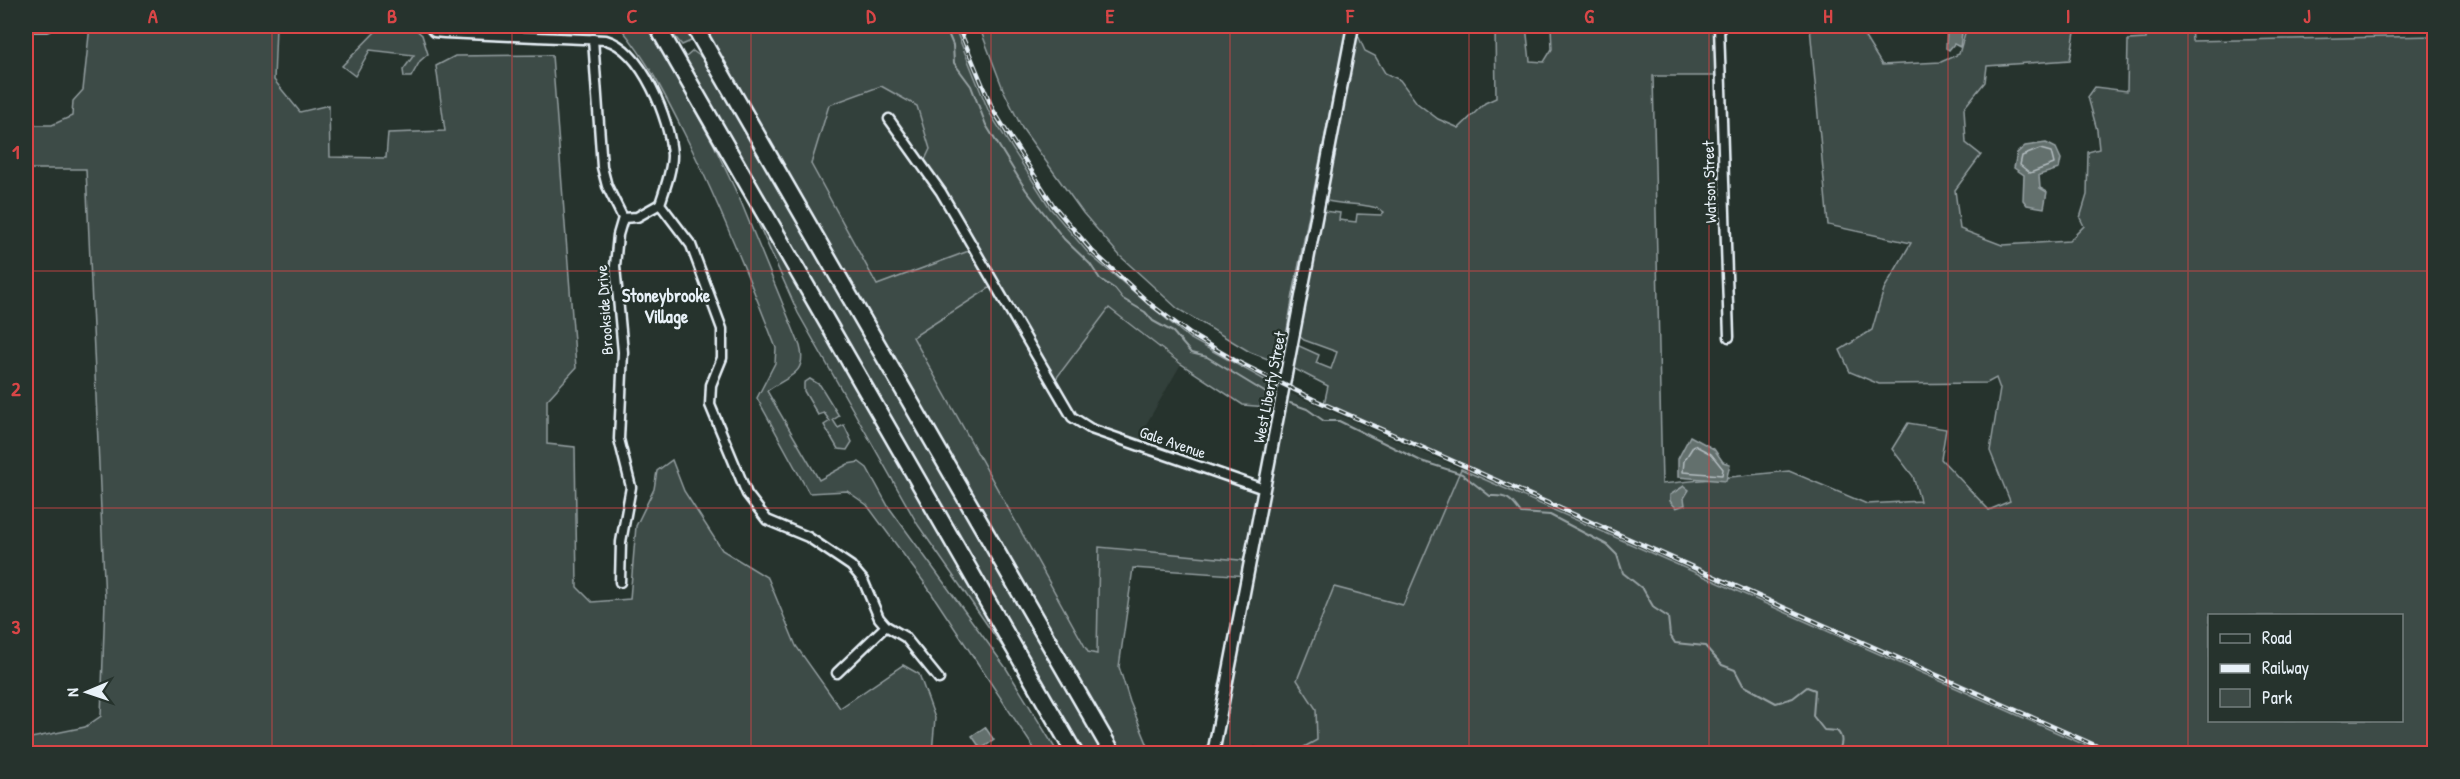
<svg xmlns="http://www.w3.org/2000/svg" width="2460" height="779" viewBox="0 0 2460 779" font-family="'Patrick Hand',sans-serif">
  <rect width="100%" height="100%" fill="#26332d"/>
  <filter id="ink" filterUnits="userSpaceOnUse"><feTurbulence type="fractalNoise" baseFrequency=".0167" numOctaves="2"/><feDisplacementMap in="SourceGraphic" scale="12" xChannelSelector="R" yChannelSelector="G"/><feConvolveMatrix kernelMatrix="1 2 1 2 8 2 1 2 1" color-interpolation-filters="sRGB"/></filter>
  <g filter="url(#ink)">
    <g fill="#333f3a">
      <path d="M881,86L917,106L930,149L974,249L877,285L811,164L829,105Z"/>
      <path d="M994,285L1108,308L1181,364L1144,428L1153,451L1264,488L1283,390L1461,469L1403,606L1334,588L1297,680L1316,709L1317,740L1293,753H1273L1254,745L1257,753H1219L1229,705L1224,698L1250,562L1100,547L1097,654L1088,652L913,337Z"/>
    </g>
    <g fill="#3e4b47" stroke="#939ea0" stroke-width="1.5" fill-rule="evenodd">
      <path d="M90,26H276L274,80L300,112L329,105L330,157L386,158L388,133L445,131L436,66L455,56L552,55L576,368L547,400V444L575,447L577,587L592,602L630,599L636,526L654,489L657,471L672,460L684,491L722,550L768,578L796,646L840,708L903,665L919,674L935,718L932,753H26V739L85,727L101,716L105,601L86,169H26V125H52L72,116L73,101L83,90Z"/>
      <path d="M381,26H412L422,35L428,54L420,61L411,77H404L403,70L414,55L370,50L355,76L342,66Z"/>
      <path d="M573,26H648L714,145L741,202L800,346C808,375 787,376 767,391L819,480L848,464L859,462L867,468L888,506L1006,668L1058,753H1037L926,585L867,505L847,491L809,493L757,398L775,363L776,348C748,275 719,203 684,133C665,95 647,59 620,27Z"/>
      <path d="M666,26H688L691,41L682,45Z"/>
      <path d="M703,26H954L989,112L1050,208L1089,254L1189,338L1283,390L1280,408L1243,405L1181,364L1109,308L1052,384L994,285L913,337L1088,652L1097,654L1099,547L1250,561L1248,576L1133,568L1119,667L1130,702L1151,753H1122ZM881,86L917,106L930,149L922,166L974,249L877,285L811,164L829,105Z"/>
      <path d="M979,26H1347L1293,294L1282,361H1273L1250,352L1178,309L1120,256L1083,213L1022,128L1003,89Z"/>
      <path d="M1495,26H1526L1530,61L1544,62L1552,49L1551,26H1719L1721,76H1653L1662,484L1789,471L1867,504L1920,501L1913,476L1892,449L1908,423L1946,429L1941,459L1989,510L2010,501L1990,451L2000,389L1996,378L1987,383L1879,384L1850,372L1840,350L1872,330L1884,289L1911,243L1828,225L1810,27L1858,26L1882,65L1941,62L1959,54L1967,26H2076L2070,60L1987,66L1985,82L1964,108L1966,143L1981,155L1955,190L1960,229L2002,245L2069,241L2084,226L2080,218L2087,195L2088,152L2099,149L2097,130L2088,97L2095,87L2127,91L2128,40L2146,39L2147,26H2191L2192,41L2434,36V753H2115L1324,404L1328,386L1293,368L1297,345L1319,355L1316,363L1331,369L1337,352L1304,340L1298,335L1323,211L1340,213L1339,220L1356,222L1357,214L1381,215L1384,212C1371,202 1342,206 1324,200L1356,31L1365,51L1375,56L1385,73L1400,80L1417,103L1438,119L1459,128L1485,103L1496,98ZM2210,616H2402V720H2210Z"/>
      <path d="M693,51L705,60L1107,753H1081L688,65L686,57Z"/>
      <path d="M762,221L1008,650L1006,652L918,525L798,313L758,223Z"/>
      <path d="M810,379L820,385L839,416L833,420L838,428L844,425L852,442L847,450L838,449L824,425L830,421L824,413L818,415L804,391V383Z"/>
      <path d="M1461,469L2015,714L2103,753H1293L1317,740L1316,709L1297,680L1334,587L1403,605Z"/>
    </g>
    <g fill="#636f6d" stroke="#98a3a5" stroke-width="1.5">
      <path d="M1947,28L1962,33L1960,47L1954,44L1949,50L1946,48Z"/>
      <path d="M2046,143L2056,148L2061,159L2059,169L2039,175L2040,188L2047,192L2044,208L2027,205L2023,200L2024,175L2014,168L2017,153L2025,146Z"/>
      <path d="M1690,436L1714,449L1723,462L1730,464L1726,481L1678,477V459Z"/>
      <path d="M1684,486L1689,490L1684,498L1685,505L1676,508L1670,501V495Z"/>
      <path d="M985,727L994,740L981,749L972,736Z"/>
    </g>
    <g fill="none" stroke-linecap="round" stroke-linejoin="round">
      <g stroke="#b3bdc0" stroke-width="1.5">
        <path d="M2040,149L2051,152L2054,164L2030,173L2020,165L2022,156Z"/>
        <path d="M1694,445L1711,454L1723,469L1722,475L1683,472L1684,461Z"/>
      </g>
      <g stroke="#98a3a5" stroke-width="2">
        <path d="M945,26L953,45L954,63L971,86L986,125L1026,190L1064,239L1090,264L1100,279L1115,289L1123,299L1145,312L1153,321L1173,332L1191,353L1207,357L1271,396"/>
        <path d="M1290,403L1307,409L1324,421H1339L1421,461L1462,474L1490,496C1507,495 1511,499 1521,513L1550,515L1607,545L1617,555L1623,573L1643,589L1654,608L1668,617L1670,635L1675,643L1705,646L1722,665L1735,670L1743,685L1776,703L1793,698L1807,687L1815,690L1813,716L1824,730L1837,731C1844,738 1842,745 1837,754"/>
      </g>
      <defs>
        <g id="minor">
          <path d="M26,26H47"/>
          <path d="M429,26L434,32L444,33L606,40C642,50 670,119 672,155C672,171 665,188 660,204L691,245L722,329V358L711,385L710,405L747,494L767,520L808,537L851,566L863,580L879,618L886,626L905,637L939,679"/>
          <path d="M1719,26L1729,337"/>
          <path d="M593,39L602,167L607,186L623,218L618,235L615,266L623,352L619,439L631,487L621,542L620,582"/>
          <path d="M889,119L941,192L1072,417L1091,429L1264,489"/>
          <path d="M623,218L637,217L660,204"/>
          <path d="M837,673L886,626"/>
        </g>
        <path id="secondary" d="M1213,754L1353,26"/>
        <g id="motorway">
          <path d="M657,26L1075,754"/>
          <path d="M694,26L1113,754"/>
        </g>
      </defs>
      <use href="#minor" stroke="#e8f1f8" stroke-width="13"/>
      <use href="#secondary" stroke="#e8f1f8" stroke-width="15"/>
      <use href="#motorway" stroke="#e8f1f8" stroke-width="20"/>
      <use href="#minor" stroke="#26332d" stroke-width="8"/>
      <use href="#secondary" stroke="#26332d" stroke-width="10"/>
      <use href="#motorway" stroke="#26332d" stroke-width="15"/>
      <defs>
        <path id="rail" d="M958,26L993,110L1053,205L1092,251L1149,303L1190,334L1234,360L1313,399L2115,754"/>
      </defs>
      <use href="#rail" stroke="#e8f1f8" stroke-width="4.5"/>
      <use href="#rail" stroke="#26332d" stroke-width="2" stroke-dasharray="7" stroke-linecap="butt"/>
    </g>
  </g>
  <path fill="none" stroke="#d94647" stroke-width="1.5" stroke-opacity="0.55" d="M272,26V754M512,26V754M751,26V754M991,26V754M1230,26V754M1469,26V754M1709,26V754M1948,26V754M2188,26V754M26,271H2434M26,508H2434"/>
  <g text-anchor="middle" stroke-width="5" stroke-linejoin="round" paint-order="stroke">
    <g font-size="16" fill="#e8f1f8" stroke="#26332d">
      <text transform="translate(1709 182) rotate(-92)" y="6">Watson Street</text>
      <text transform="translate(604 310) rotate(-94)" y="6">Brookside Drive</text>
      <text transform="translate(1269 387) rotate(-79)" y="6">West Liberty Street</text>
      <text transform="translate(1173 442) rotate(19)" y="6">Gale Avenue</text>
    </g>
    <g font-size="18" font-weight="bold" fill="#e8f1f8" stroke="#26332d">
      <text x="666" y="302">Stoneybrooke<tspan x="666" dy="21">Village</tspan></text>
    </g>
  </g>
  <rect width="2460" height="779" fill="none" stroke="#26332d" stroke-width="66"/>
  <rect x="2208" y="614" width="195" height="108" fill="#26332d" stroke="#747f7e" stroke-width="1.5"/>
  <rect x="2220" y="634" width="30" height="9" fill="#26332d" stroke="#747f7e" stroke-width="1.5"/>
  <text x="2262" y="644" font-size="18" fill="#e8f1f8">Road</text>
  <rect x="2220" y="664" width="30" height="9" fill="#e8f1f8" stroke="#747f7e" stroke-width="1.5"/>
  <text x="2262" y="674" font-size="18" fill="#e8f1f8">Railway</text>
  <rect x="2220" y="689" width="30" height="18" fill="#3e4b47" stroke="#747f7e" stroke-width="1.5"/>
  <text x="2262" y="704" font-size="18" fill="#e8f1f8">Park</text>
  <g transform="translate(87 692) rotate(268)" stroke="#26332d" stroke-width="4.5" paint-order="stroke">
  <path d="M0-4.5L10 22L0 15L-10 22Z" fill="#e8f1f8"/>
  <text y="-9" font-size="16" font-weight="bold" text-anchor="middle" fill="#e8f1f8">N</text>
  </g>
  <rect x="33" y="33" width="2394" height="713" fill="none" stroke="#d94647" stroke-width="2"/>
  <g font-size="20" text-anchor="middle" font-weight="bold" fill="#d94647">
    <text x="153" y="23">A</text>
    <text x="392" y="23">B</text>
    <text x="632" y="23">C</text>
    <text x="871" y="23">D</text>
    <text x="1110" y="23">E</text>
    <text x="1350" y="23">F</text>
    <text x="1589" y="23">G</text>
    <text x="1828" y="23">H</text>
    <text x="2068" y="23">I</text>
    <text x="2307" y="23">J</text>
    <text x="16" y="159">1</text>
    <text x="16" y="396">2</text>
    <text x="16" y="634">3</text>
  </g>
</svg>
